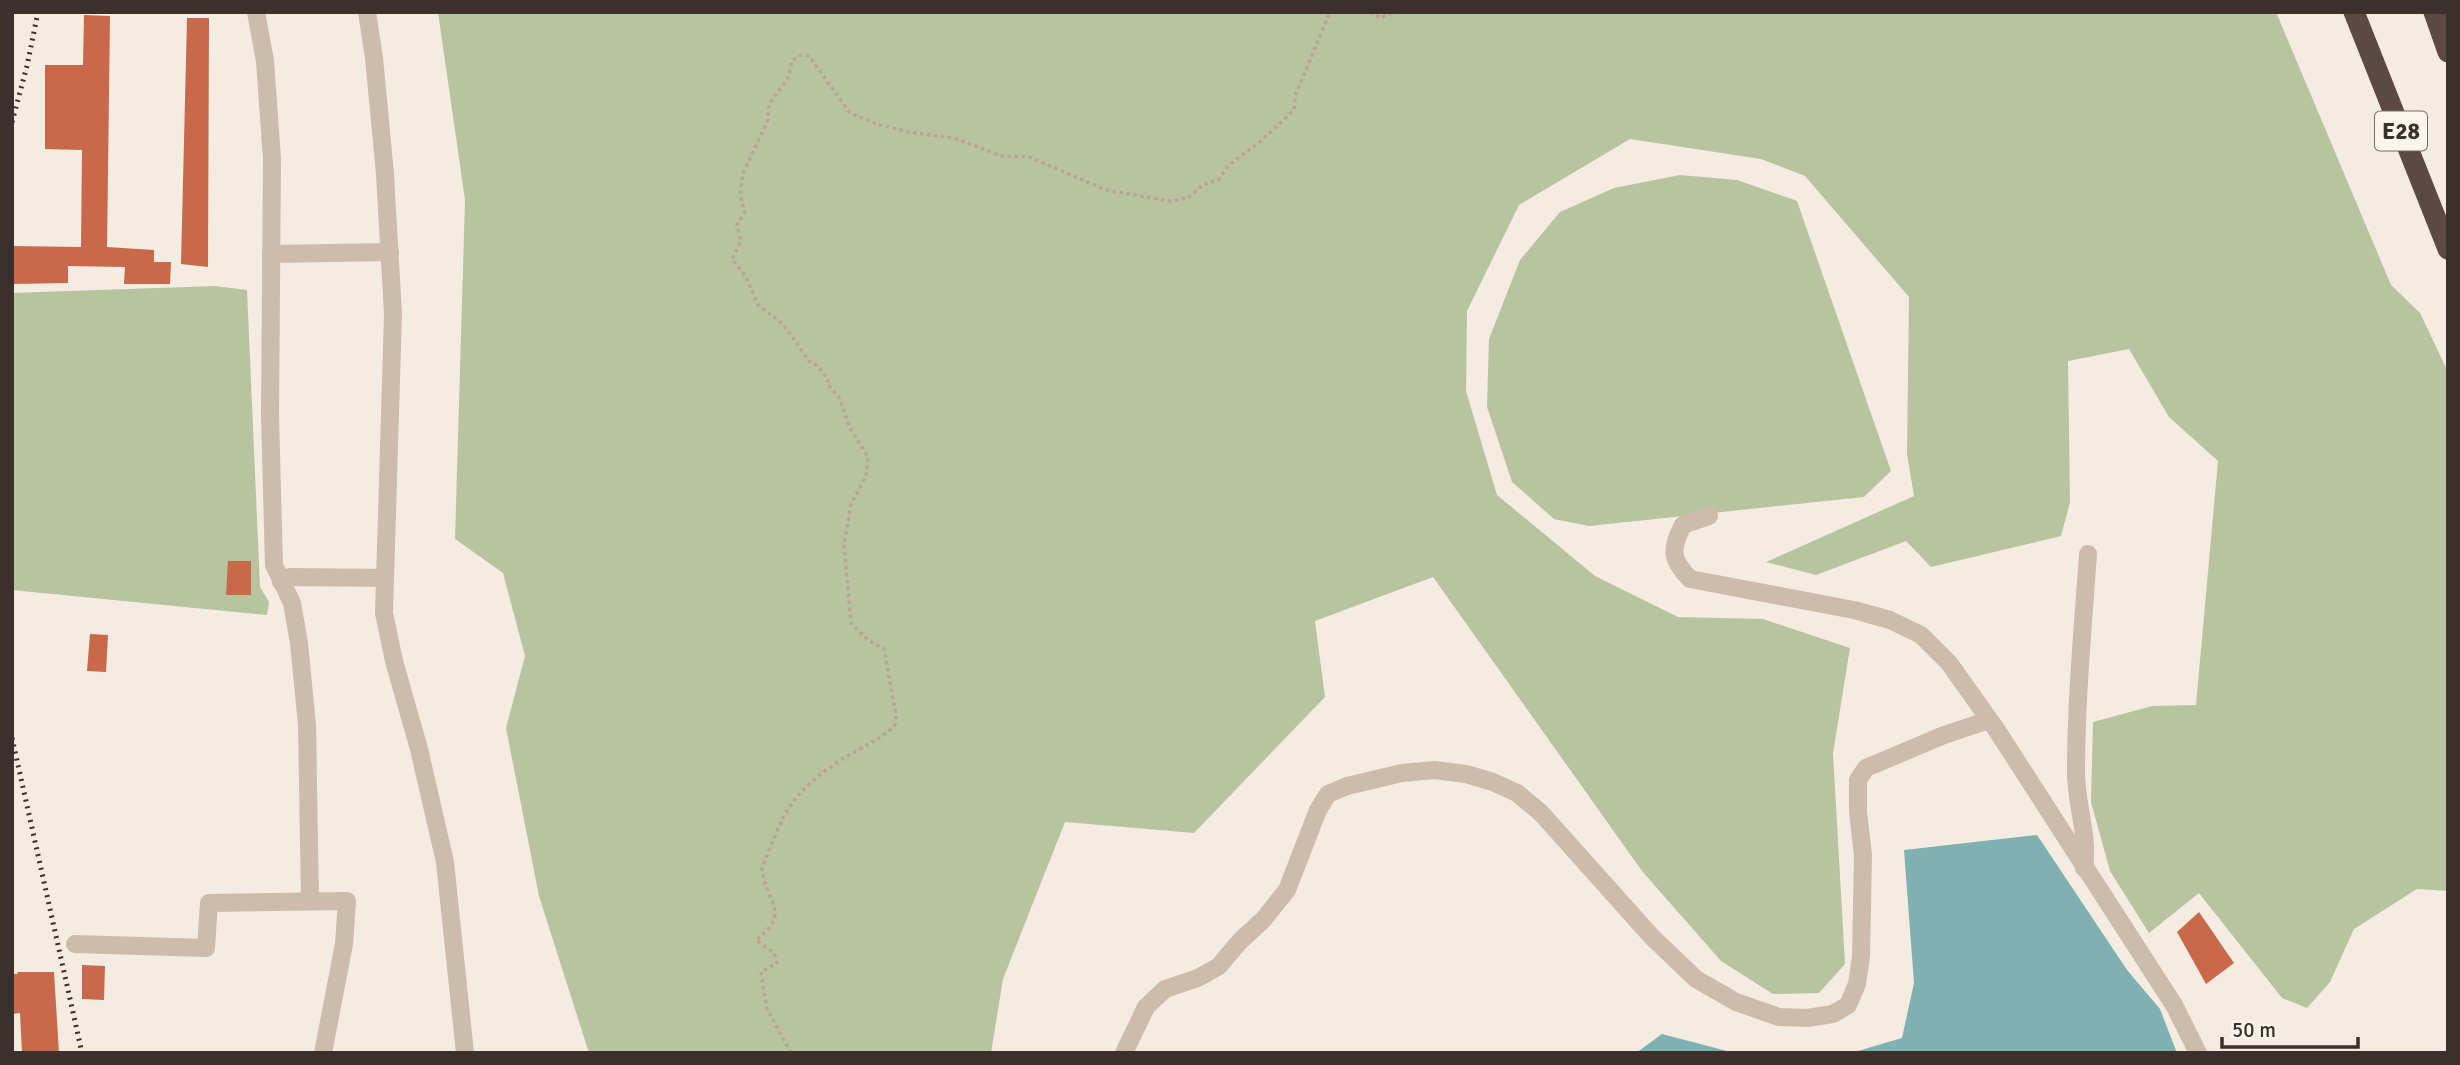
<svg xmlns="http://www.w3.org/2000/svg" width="2460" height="1065" viewBox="0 0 2460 1065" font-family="Signika,sans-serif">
  <rect width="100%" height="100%" fill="#f4ebe1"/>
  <g fill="#b8c4a0">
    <path d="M438,12H2276L2391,285L2420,313L2448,372V891L2417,889L2354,929L2330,982L2307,1008L2282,998L2199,893L2149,933L2110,871L2091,802L2093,722L2152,706L2196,705L2218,461L2169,417L2129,349L2068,361L2070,502L2061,536L1931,567L1906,541L1816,575L1766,562L1914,496L1907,454L1909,297L1805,176L1761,159L1630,139L1519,205L1467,311L1466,391L1497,495L1595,576L1678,617L1763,619L1850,648L1833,753L1845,964L1819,993L1773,994L1721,961L1642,871L1433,577L1315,621L1325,697L1194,833L1065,822L1003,979L991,1053H589L539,896L506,728L525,656L503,573L455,539L465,200Z"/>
    <path d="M1680,175L1737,180L1797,201L1891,471L1864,497L1589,526L1554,519L1512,482L1487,407L1489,339L1520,260L1560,212L1614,188Z"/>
    <path d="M215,286L247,290L260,587L269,602L267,615L12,590V293Z"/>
  </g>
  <g fill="#7fb0b2">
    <path d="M2037,835L2127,970L2160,1009L2177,1053H1851L1902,1038L1914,983L1904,850Z"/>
    <path d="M1662,1034L1727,1051L1735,1053H1636Z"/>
  </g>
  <g fill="#c8694b">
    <path d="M84,15L110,16L107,247L154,250V262H171L170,284H124L125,267L68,266V283L12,284V246L81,247L82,150L45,149V65H83Z"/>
    <path d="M187,18H209L208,267L181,264Z"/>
    <path d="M228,561H251V595H226Z"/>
    <path d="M90,634L108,635L106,672L87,671Z"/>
    <path d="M2199,912L2234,963L2206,984L2177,932Z"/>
    <path d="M82,965L105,966L104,1000L82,999Z"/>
    <path d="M17,972H54L59,1053H22L20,1013L12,1014V974H18Z"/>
  </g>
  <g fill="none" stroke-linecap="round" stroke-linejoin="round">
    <g stroke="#b9a596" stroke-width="3.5" stroke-dasharray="3.5 3.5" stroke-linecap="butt">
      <path d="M1370,12L1381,18L1393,12"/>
      <path d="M791,1053L767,1009L761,972L777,963L774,953L756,940C793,912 765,901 762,869C762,866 779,826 782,820C795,792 824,769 851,754C867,745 882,738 895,725L896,715L884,649L868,640L851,623L844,545L851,504L866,476L868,457L850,428L839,397L827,384L828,379L818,366L809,361L783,324L758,305L746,277L732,259L741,241L737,225L745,212L740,195L743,173L768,120L769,104L788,78L792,61L800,55L809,56L850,113L877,124L908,132L954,138L1002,156L1029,157L1106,190L1170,201L1188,198L1204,184L1218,180L1230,164L1261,141L1294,110L1295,96L1330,12"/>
    </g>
    <g stroke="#cdbbac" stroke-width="18">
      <path d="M256,12L265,61L272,159L270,415L274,565L292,603L299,643L307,725L310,900"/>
      <path d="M367,12L374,58L385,174L393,314L384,613L394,661L419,749L445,862L465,1053"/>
      <path d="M271,254L390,252"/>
      <path d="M1709,516L1683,525C1670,550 1671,559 1690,579L1854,610L1890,620L1921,635L1949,663L1996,729L2174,1005L2198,1053"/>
      <path d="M281,582L290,577L384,578"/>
      <path d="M2084,868C2089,836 2076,805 2076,773C2076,700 2083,627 2088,554"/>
      <path d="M75,944L206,948L209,903L347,901L344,944L323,1053"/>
      <path d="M1124,1053L1146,1007L1165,989L1198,978L1219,966L1240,941L1263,920L1287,890L1318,810L1328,794L1347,786L1402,773L1435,770L1466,774L1493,782L1517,793L1541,813L1652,937L1696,979L1736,1002L1779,1017L1807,1018L1833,1014L1848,1005L1857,984L1861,956L1863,855L1858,812V780L1866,768L1944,735L1989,720"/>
    </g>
    <g stroke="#5c4a42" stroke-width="21">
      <path d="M2354,12L2448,249"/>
      <path d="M2434,12L2448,52"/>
    </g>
    <g stroke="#3b302b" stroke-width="5" stroke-dasharray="2 5" stroke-linecap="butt">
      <path d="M12,122L27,66L38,12"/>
      <path d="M12,738L82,1053"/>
    </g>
  </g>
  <g text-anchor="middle" stroke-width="7" stroke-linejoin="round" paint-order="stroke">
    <rect fill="#fbf5ee" stroke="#756b66" stroke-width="2" x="2375" y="111.5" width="52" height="39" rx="5"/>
    <g font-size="23" font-weight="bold" fill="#3b302b">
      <text x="2401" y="139">E28</text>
    </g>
  </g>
  <rect width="2460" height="1065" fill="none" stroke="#3b302b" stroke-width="28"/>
  <path d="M2222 1037v10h136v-10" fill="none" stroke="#3b302b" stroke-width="3.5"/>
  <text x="2232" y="1037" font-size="21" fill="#3b302b" stroke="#fbf5ee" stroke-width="5" paint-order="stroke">50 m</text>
</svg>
